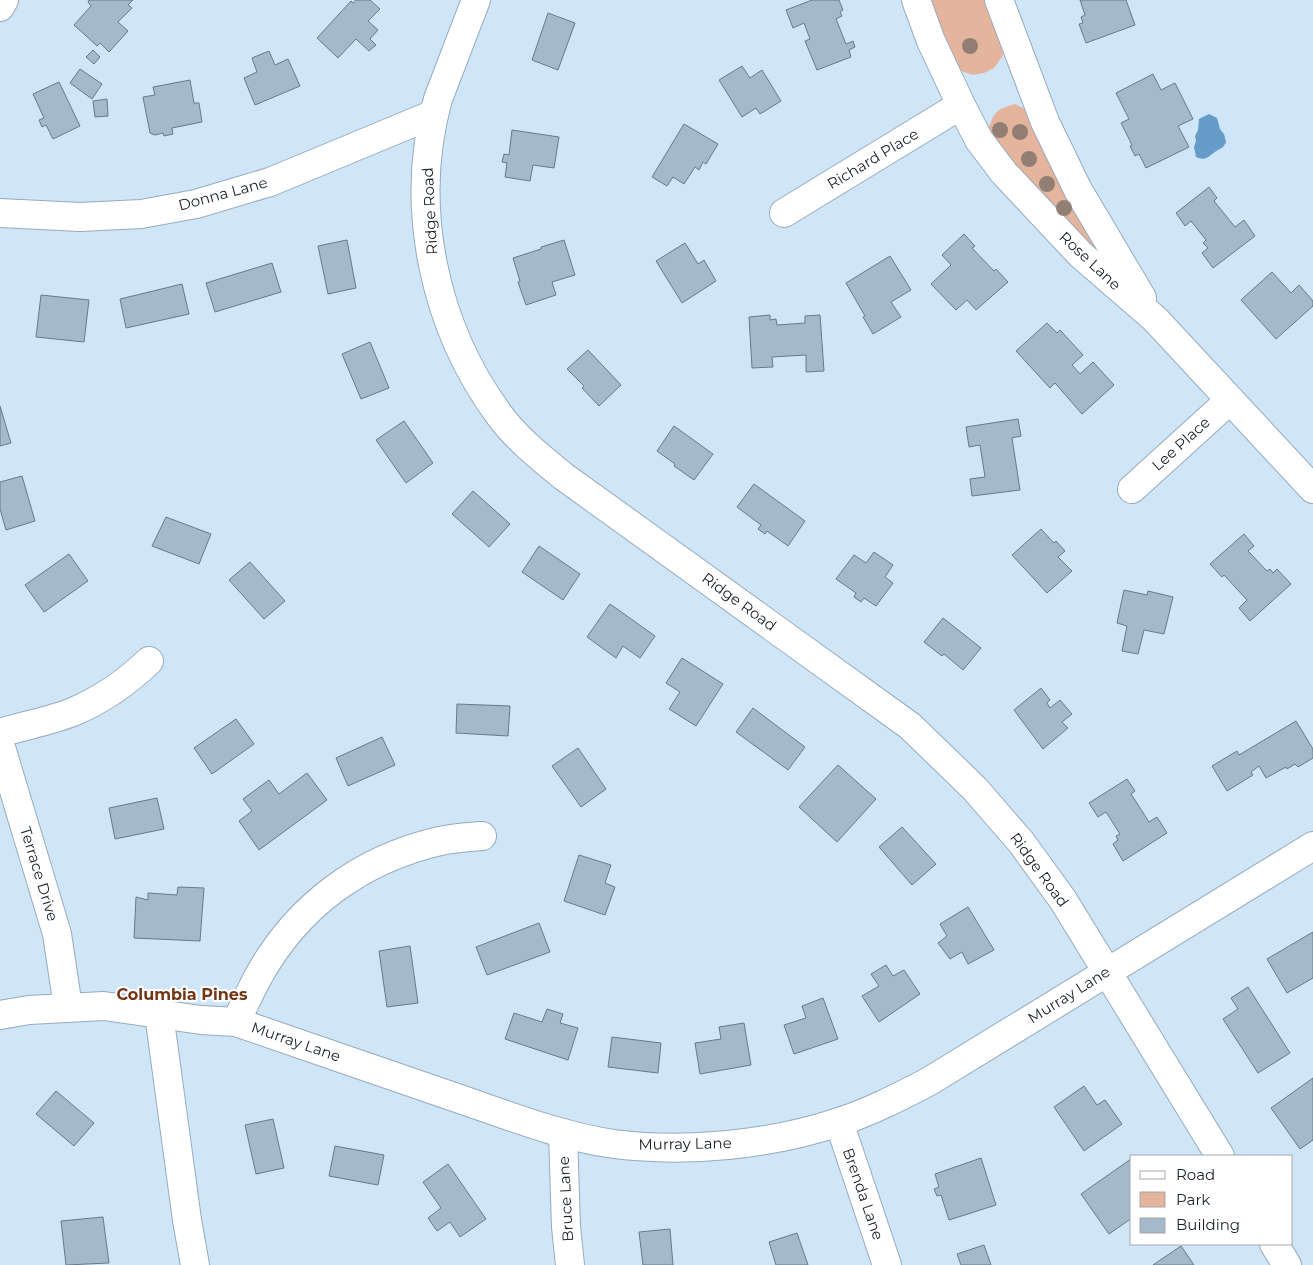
<svg xmlns="http://www.w3.org/2000/svg" width="1313" height="1265" viewBox="0 0 1313 1265" font-family="Montserrat,sans-serif">
  <rect width="100%" height="100%" fill="#cfe5f8"/>
  <g fill="#e5b49d">
    <path d="M928,0H991L1007,43L1002,57L994,68L984,73L973,75L961,71L950,60Z"/>
    <path d="M1015,104L1029,111L1106,260L1069,228L987,132C995,113 993,110 1015,104Z"/>
  </g>
  <path fill="#679cc8" d="M1209,114L1217,118L1220,129L1224,134L1226,142C1224,147 1222,148 1218,150C1209,155 1207,162 1196,157L1194,147L1196,141L1195,136L1198,130L1199,119Z"/>
  <g fill="#a4b9cc" stroke="#667a8b">
    <path d="M89,0H133L128,5L132,8L118,22L128,31L109,52L100,43L97,46L74,25L91,6L88,2Z"/>
    <path d="M356,0H370L380,9L368,21L378,30L370,39L376,45L369,51L356,39L338,58L317,38L351,1L353,3Z"/>
    <path d="M812,0H839L843,10L840,12L842,16L836,19L846,44L853,41L855,47L849,50L851,57L817,70L805,41L810,39L804,23L793,28L786,10Z"/>
    <path d="M1080,0H1126L1135,25L1086,43L1079,24L1083,23L1081,17L1085,15Z"/>
    <path d="M548,13L575,23L558,70L532,60Z"/>
    <path d="M93,50L100,57L94,64L86,57Z"/>
    <path d="M269,51L275,65L288,59L300,86L255,105L244,78L257,72L252,58Z"/>
    <path d="M742,66L750,78L762,70L781,101L760,114L756,108L742,117L719,80Z"/>
    <path d="M80,69L102,84L92,99L70,83Z"/>
    <path d="M1153,74L1161,90L1175,83L1193,119L1178,126L1189,147L1146,168L1139,154L1135,156L1130,146L1132,145L1121,123L1129,119L1116,93Z"/>
    <path d="M190,80L194,103H199L202,122L172,128L173,134L164,136L163,133L155,135L150,133L143,97L155,95L153,87Z"/>
    <path d="M59,82L80,126L53,139L46,125L42,127L39,120L44,118L33,94Z"/>
    <path d="M107,99L108,116L95,117L93,101Z"/>
    <path d="M684,124L718,144L706,164L703,162L699,170L695,167L684,184L673,177L667,186L652,177Z"/>
    <path d="M512,130L559,137L554,168L533,165L530,181L505,177L507,163L502,162L504,154L509,155Z"/>
    <path d="M1209,187L1217,198L1214,201L1235,227L1244,220L1255,236L1213,268L1202,253L1208,248L1203,243L1206,240L1191,221L1185,226L1176,213Z"/>
    <path d="M964,234L975,246L972,248L994,271L996,269L1008,282L976,310L967,300L956,310L931,284L951,265L942,255Z"/>
    <path d="M347,240L356,288L328,294L318,246Z"/>
    <path d="M564,240L575,275L552,282L556,295L526,305L518,282L520,281L513,258L541,249V247Z"/>
    <path d="M685,243L698,264L704,260L716,281L682,303L656,261Z"/>
    <path d="M890,256L911,290L891,302L901,317L873,334L863,317L865,316L846,283Z"/>
    <path d="M272,263L281,292L215,312L206,283Z"/>
    <path d="M1272,272L1291,293L1299,285L1313,301V306L1276,339L1241,300Z"/>
    <path d="M182,284L189,314L126,328L120,299Z"/>
    <path d="M41,295L89,300L84,342L36,337Z"/>
    <path d="M770,315V320L776,319L777,325L805,323V316L820,315L824,371L806,372V355L772,357L773,367L752,368L749,317Z"/>
    <path d="M1047,323L1057,333L1060,330L1083,355L1072,365L1080,374L1093,362L1114,385L1082,414L1055,383L1050,388L1016,351Z"/>
    <path d="M370,342L389,388L361,399L342,354Z"/>
    <path d="M588,350L621,385L599,406L582,388L584,386L567,369Z"/>
    <path d="M0,406L11,443L0,446Z"/>
    <path d="M1018,419L1021,436L1012,438L1020,490L972,496L970,479L985,477L980,445L969,447L966,427Z"/>
    <path d="M404,421L433,463L406,483L376,440Z"/>
    <path d="M674,426L713,454L694,480L674,466L675,464L657,451Z"/>
    <path d="M22,476L35,521L6,530L0,509V482Z"/>
    <path d="M754,484L805,521L788,546L767,531L765,534L758,529L761,525L737,507Z"/>
    <path d="M473,491L510,524L489,547L452,514Z"/>
    <path d="M166,517L211,534L199,564L152,546Z"/>
    <path d="M1041,529L1054,543L1056,541L1065,551L1058,557L1072,571L1047,593L1012,555Z"/>
    <path d="M1244,534L1254,546L1248,551L1267,571L1270,569L1273,573L1277,569L1291,584L1250,621L1239,608L1247,600L1224,575L1222,577L1210,564Z"/>
    <path d="M539,546L580,574L563,600L522,572Z"/>
    <path d="M874,552L893,565L885,577L893,583L876,606L864,598L861,602L854,597L856,593L836,579L854,555L866,563Z"/>
    <path d="M69,554L88,581L44,612L25,585Z"/>
    <path d="M250,562L285,601L264,619L229,580Z"/>
    <path d="M1124,590L1147,595L1148,591L1173,597L1164,634L1144,630L1138,654L1122,651L1127,626L1117,623Z"/>
    <path d="M610,604L655,636L640,658L623,646L616,658L587,637Z"/>
    <path d="M943,618L981,648L963,670L944,654L942,656L924,642Z"/>
    <path d="M682,658L723,684L696,726L669,709L680,692L666,683Z"/>
    <path d="M1041,688L1050,700L1047,703L1050,708L1060,700L1072,714L1062,722L1068,728L1043,749L1014,710Z"/>
    <path d="M457,704L510,706L508,736L456,733Z"/>
    <path d="M753,708L805,747L788,770L736,732Z"/>
    <path d="M236,719L254,744L212,774L194,748Z"/>
    <path d="M1296,721L1313,749V758L1298,767L1295,764L1287,769L1286,767L1266,778L1259,766L1251,772L1253,775L1227,791L1212,766L1237,751L1239,755Z"/>
    <path d="M382,737L395,765L348,786L336,758Z"/>
    <path d="M578,748L606,789L581,807L552,766Z"/>
    <path d="M838,765L876,799L837,842L799,807Z"/>
    <path d="M307,773L327,800L259,850L239,821L252,811L243,799L269,780L279,794Z"/>
    <path d="M1127,779L1135,791L1131,794L1149,822L1157,817L1167,833L1123,861L1113,844L1118,840L1116,836L1120,834L1106,812L1098,817L1089,803Z"/>
    <path d="M157,798L164,829L115,839L109,808Z"/>
    <path d="M902,827L936,864L912,885L879,847Z"/>
    <path d="M579,855L611,865L605,883L615,887L605,915L564,901Z"/>
    <path d="M178,887L204,888L200,941L134,938L136,897L148,900V893L177,895Z"/>
    <path d="M968,907L994,950L968,964L962,952L950,959L938,943L947,936L940,924Z"/>
    <path d="M539,923L550,952L487,975L476,947Z"/>
    <path d="M1313,932V978L1287,993L1267,959Z"/>
    <path d="M410,946L418,1003L387,1007L379,951Z"/>
    <path d="M886,965L893,976L904,970L920,994L879,1022L862,996L879,986L871,974Z"/>
    <path d="M1248,987L1290,1053L1258,1073L1223,1019L1238,1009L1231,998Z"/>
    <path d="M823,998L838,1039L794,1054L784,1025L806,1018L802,1006Z"/>
    <path d="M547,1009L563,1014L560,1023L578,1028L568,1060L505,1039L514,1013L542,1022Z"/>
    <path d="M744,1023L751,1065L700,1074L695,1043L721,1039L719,1027Z"/>
    <path d="M612,1037L661,1043L658,1073L608,1067Z"/>
    <path d="M1313,1078V1140L1300,1149L1271,1108Z"/>
    <path d="M1084,1086L1097,1105L1105,1100L1122,1124L1084,1151L1054,1107Z"/>
    <path d="M56,1091L94,1123L74,1146L36,1114Z"/>
    <path d="M273,1119L284,1168L256,1174L245,1125Z"/>
    <path d="M335,1146L384,1155L378,1185L329,1176Z"/>
    <path d="M981,1158L996,1205L949,1220L941,1195L937,1196L934,1189L939,1187L935,1174Z"/>
    <path d="M1131,1159L1132,1218L1109,1234L1081,1194Z"/>
    <path d="M448,1164L486,1219L460,1237L450,1222L437,1231L428,1218L441,1208L423,1182Z"/>
    <path d="M103,1217L109,1263L66,1265L61,1221Z"/>
    <path d="M670,1229L673,1265H643L639,1232Z"/>
    <path d="M797,1233L808,1265H776L769,1242Z"/>
    <path d="M984,1245L991,1265H961L957,1254Z"/>
    <path d="M1181,1246L1194,1265H1153Z"/>
  </g>
  <g fill="none" stroke-linecap="round" stroke-linejoin="round">
    <defs>
      <g id="minor">
        <path d="M476,0L438,99C408,207 434,327 500,416C517,439 541,458 563,476L910,726L975,789L1021,842L1063,900L1220,1156"/>
        <path d="M916,0L931,41L961,105L979,140L1004,173L1081,255L1155,319L1313,489"/>
        <path d="M999,0L1045,122L1078,190L1142,298"/>
        <path d="M0,7L4,0"/>
        <path d="M0,213L80,217L141,214L196,204L270,182L434,114"/>
        <path d="M784,213L961,105"/>
        <path d="M1132,489L1230,400"/>
        <path d="M0,733C25,725 52,721 75,711C103,699 127,682 149,661"/>
        <path d="M0,744L57,934L68,1007"/>
        <path d="M159,1014L187,1220L195,1265"/>
        <path d="M0,1015L29,1010L104,1006L201,1020L236,1022C309,1047 381,1072 454,1097C507,1115 559,1136 614,1144C686,1153 770,1145 839,1122C870,1112 899,1097 928,1082L1313,846"/>
        <path d="M236,1022C243,1007 250,992 258,977C297,906 361,859 440,841C454,838 468,837 482,836"/>
        <path d="M839,1122L887,1265"/>
        <path d="M563,1133L566,1227L570,1265"/>
        <path d="M1274,1244L1287,1265"/>
      </g>
    </defs>
    <use href="#minor" stroke="#96abbd" stroke-width="30"/>
    <use href="#minor" stroke="#fff" stroke-width="28"/>
  </g>
  <g fill="#937e74">
    <circle cx="970" cy="46" r="8"/>
    <circle cx="1000" cy="130" r="8"/>
    <circle cx="1020" cy="132" r="8"/>
    <circle cx="1029" cy="159" r="8"/>
    <circle cx="1047" cy="184" r="8"/>
    <circle cx="1064" cy="208" r="8"/>
  </g>
  <g text-anchor="middle" stroke-width="4" stroke-linejoin="round" paint-order="stroke">
    <g font-size="15" fill="#1a2229" stroke="#fff">
      <text transform="translate(873 159) rotate(-31)" y="5">Richard Place</text>
      <text transform="translate(223 194) rotate(-15)" y="5">Donna Lane</text>
      <text transform="translate(430 211) rotate(-93)" y="5">Ridge Road</text>
      <text transform="translate(1090 261) rotate(43)" y="5">Rose Lane</text>
      <text transform="translate(1181 444) rotate(-42)" y="5">Lee Place</text>
      <text transform="translate(739 602) rotate(36)" y="5">Ridge Road</text>
      <text transform="translate(1039 870) rotate(54)" y="5">Ridge Road</text>
      <text transform="translate(39 874) rotate(73)" y="5">Terrace Drive</text>
      <text transform="translate(1069 995) rotate(-32)" y="5">Murray Lane</text>
      <text transform="translate(296 1042) rotate(19)" y="5">Murray Lane</text>
      <text transform="translate(685 1144) rotate(-1)" y="5">Murray Lane</text>
      <text transform="translate(863 1194) rotate(71)" y="5">Brenda Lane</text>
      <text transform="translate(566 1199) rotate(-93)" y="5">Bruce Lane</text>
    </g>
    <g font-size="16" font-weight="bold" fill="#743513" stroke="#fff">
      <text x="182" y="1000">Columbia Pines</text>
    </g>
  </g>
  <rect x="1130" y="1155" width="162" height="90" fill="#ffffff" stroke="#a3a7a9"/>
  <rect x="1140" y="1171" width="25" height="8" fill="#ffffff" stroke="#a3a7a9"/>
  <text x="1176" y="1180" font-size="15" fill="#1a2229">Road</text>
  <rect x="1140" y="1192" width="25" height="15" fill="#e5b49d" stroke="#a3a7a9"/>
  <text x="1176" y="1205" font-size="15" fill="#1a2229">Park</text>
  <rect x="1140" y="1218" width="25" height="15" fill="#a4b9cc" stroke="#a3a7a9"/>
  <text x="1176" y="1230" font-size="15" fill="#1a2229">Building</text>
</svg>
